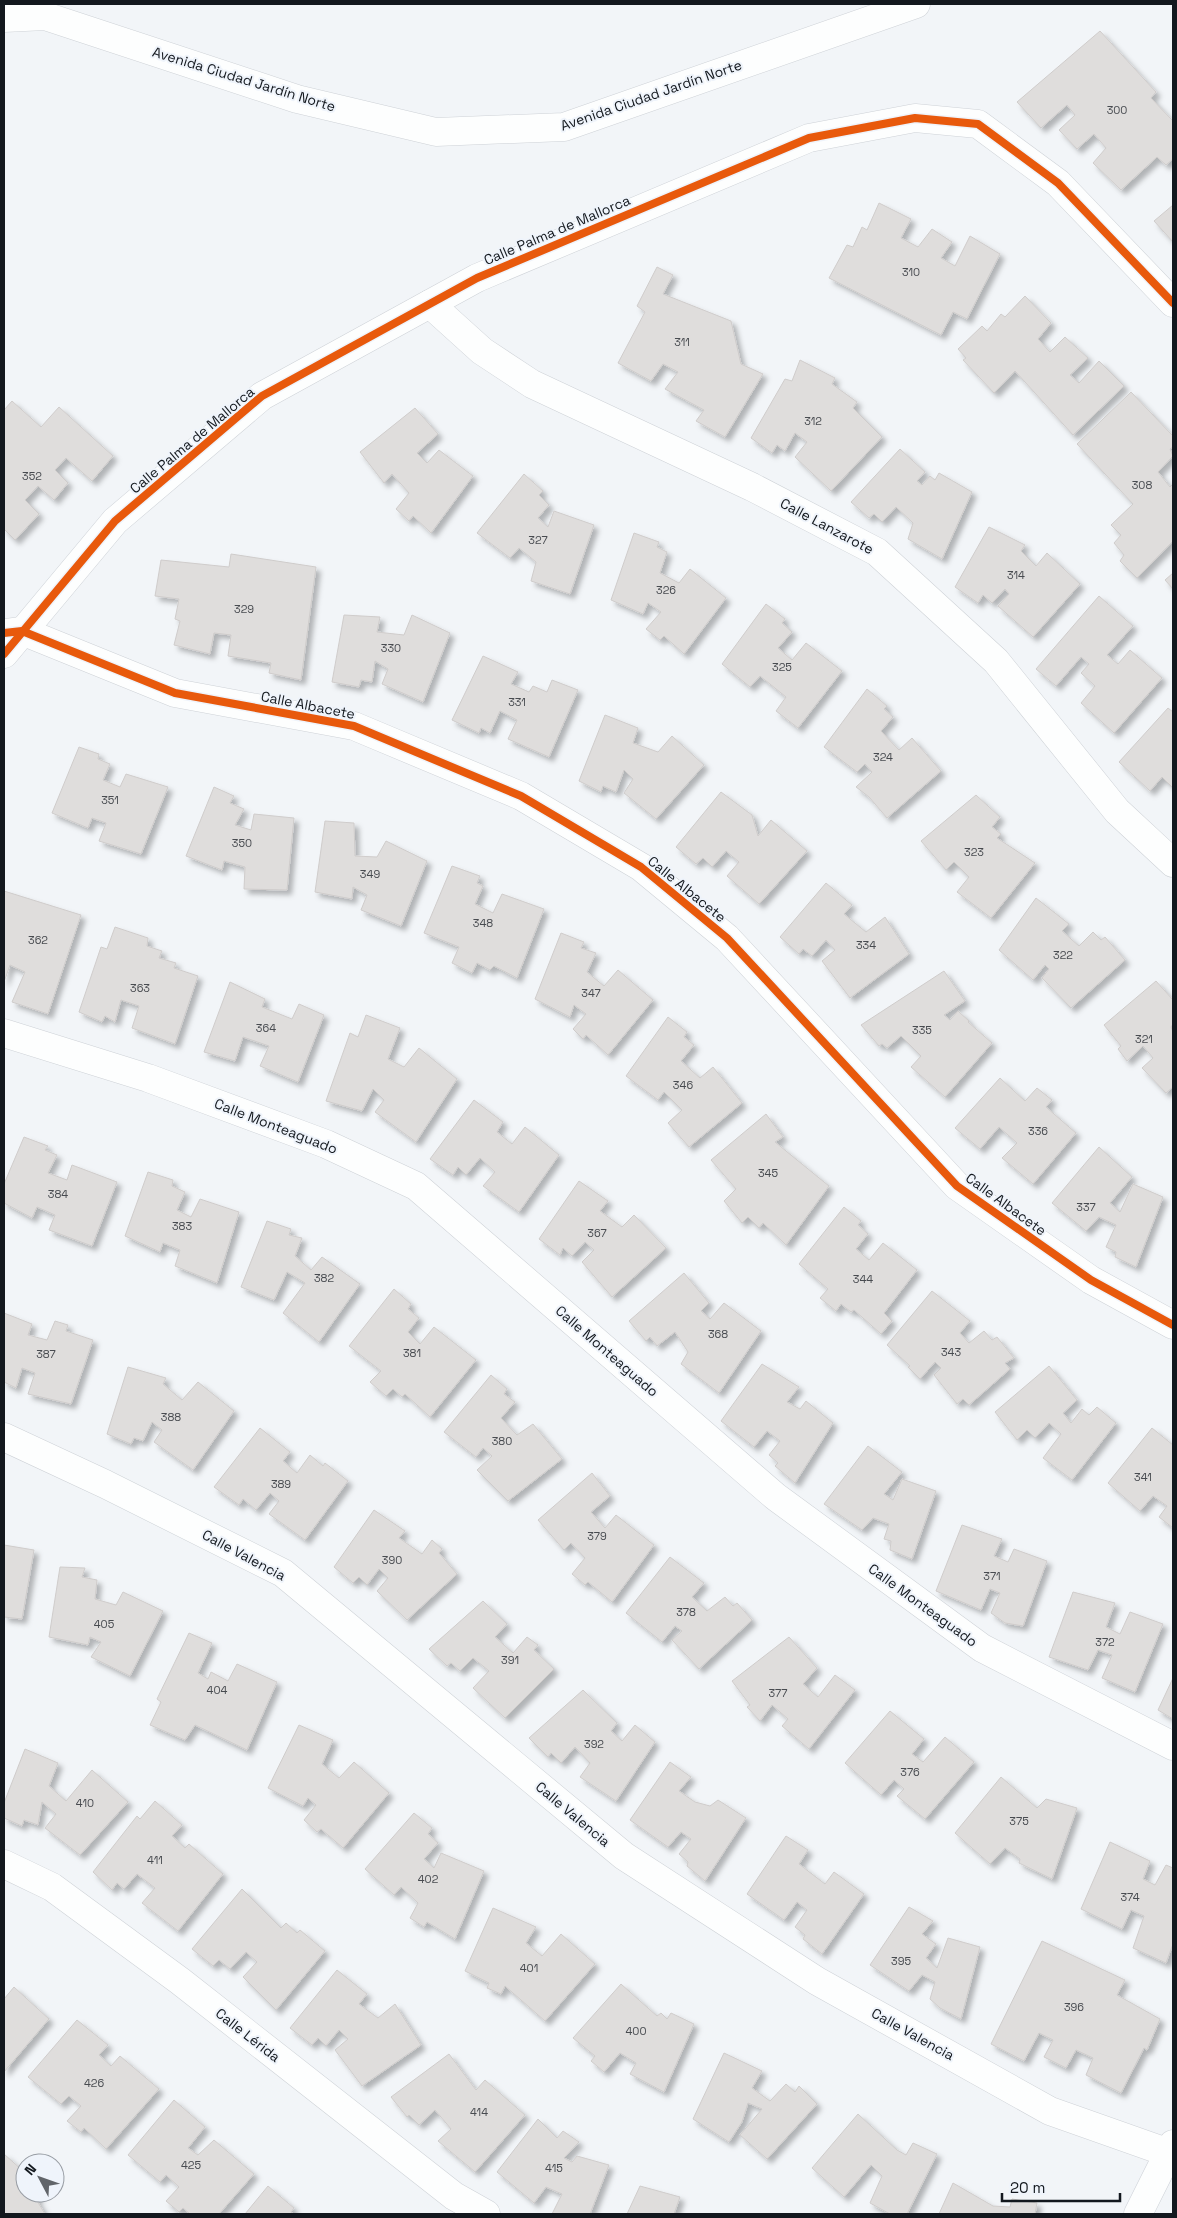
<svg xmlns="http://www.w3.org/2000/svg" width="1177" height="2218" viewBox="0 0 1177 2218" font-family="'Space Grotesk',sans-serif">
  <defs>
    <filter id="shadow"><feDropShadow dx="4.5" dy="4.5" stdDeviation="2.5" flood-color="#0004"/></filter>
  </defs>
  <rect width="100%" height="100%" fill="#f2f5f8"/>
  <g fill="#dfdddc" stroke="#cfcccb" filter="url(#shadow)">
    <path d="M1100,31L1156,92L1151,98L1173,121V159L1166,165L1157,157L1121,190L1093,163L1106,148L1094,134L1077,149L1059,130L1075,115L1067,105L1041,128L1017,102Z"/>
    <path d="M879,203L911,219L901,238L918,247L932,229L952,242L941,258L955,266L970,236L1000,254L967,319L953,312L941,335L829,278L847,245L853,247L862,227L867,230Z"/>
    <path d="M1173,205V242L1154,221Z"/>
    <path d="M657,267L673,275L663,294L731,321L741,364L763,374L725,437L696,421L704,410L665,389L678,372L663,364L651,381L618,363L645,312L637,306Z"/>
    <path d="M1025,296L1051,323L1038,339L1050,352L1065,337L1088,358L1070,375L1079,383L1099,361L1124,386L1073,435L1015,371L994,393L963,360L966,358L958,349L982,326L987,331L1001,314L1005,317Z"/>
    <path d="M800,360L835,378L832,384L857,402L853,408L882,437L831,491L795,457L807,442L795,433L785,451L777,445L772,453L751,438L785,379L792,381Z"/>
    <path d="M1131,392L1173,436V447L1170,449L1173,456L1158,472L1170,487L1173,484V541L1137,578L1120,561L1124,555L1114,543L1121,535L1111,525L1133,504L1077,444Z"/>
    <path d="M12,401L41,427L59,407L113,456L92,481L66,458L55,470L68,483L54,500L38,486L25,500L39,514L15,540L4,529V410Z"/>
    <path d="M415,408L438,434L417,453L427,463L439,450L473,476L431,533L413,516L409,521L396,509L409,493L392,474L384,483L360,452Z"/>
    <path d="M900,449L925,472L917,481L922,485L930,476L935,480L939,473L972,492L942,559L908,539L913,523L896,507L882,522L874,514L869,518L851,502Z"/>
    <path d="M524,474L543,491L539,495L549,505L538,518L548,527L554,511L594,525L570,594L531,581L536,562L519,548L510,558L477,533Z"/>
    <path d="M989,527L1025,545L1021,551L1036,566L1047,553L1080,584L1033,637L998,606L1009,594L1005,589L992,603L983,595L978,603L955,587Z"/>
    <path d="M634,533L659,542L657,547L667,552L660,573L679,583L690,569L726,598L684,654L664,636L660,640L646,629L661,612L648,603L643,614L611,600Z"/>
    <path d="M231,554L316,567L301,680L269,673L271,663L228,656L231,635L214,633L210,654L174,645L180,621L175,619L179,599L155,596L161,560L229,567Z"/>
    <path d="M1173,573V589L1165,580Z"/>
    <path d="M1099,596L1133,626L1107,655L1118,664L1130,650L1162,678L1114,733L1081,703L1095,686L1081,673L1089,664L1081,657L1056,686L1036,669Z"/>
    <path d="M766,604L785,619L782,623L792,632L778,648L792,660L806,643L842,671L798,728L776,711L786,697L760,676L750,687L722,664Z"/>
    <path d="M344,615L380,617L377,632L404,635L412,615L450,633L423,702L382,684L388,669L375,661L372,682L361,680L359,687L332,682Z"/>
    <path d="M483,656L518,672L511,684L529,692L533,686L547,692L552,680L578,690L549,757L508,739L517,720L500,711L490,733L481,728L479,733L452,720Z"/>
    <path d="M867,689L887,706L884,709L893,717L881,731L899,750L912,738L941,771L887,818L869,797L856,787L872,772L865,764L857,772L824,747Z"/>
    <path d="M1168,708L1173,712V788L1162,777L1150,791L1119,762Z"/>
    <path d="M605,715L638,728L633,743L658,752L672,736L704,765L656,819L624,793L633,779L624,770L616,792L603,786L601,792L579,781Z"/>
    <path d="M79,747L99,754L98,759L110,764L103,780L120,787L126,774L168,787L141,854L99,841L106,823L92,818L88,828L52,813Z"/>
    <path d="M214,787L234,796L230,803L244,809L235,825L251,830L254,814L294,818L287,890L244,889L245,867L224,861L222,870L186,856Z"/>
    <path d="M721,792L752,815L758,836L771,820L807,851L759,904L727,876L739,862L726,851L712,867L703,858L696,864L676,847Z"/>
    <path d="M976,795L1000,817L992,827L1001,834L997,838L1035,863L991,918L957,892L969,877L954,862L946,870L921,841Z"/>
    <path d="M325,821L354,823L355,856L377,857L386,841L427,861L401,926L361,910L367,895L353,887L352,899L315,892Z"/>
    <path d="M452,866L480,876L477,883L483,886L475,904L493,913L502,894L544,909L517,978L494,966L490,970L477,963L472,973L452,963L459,947L424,933Z"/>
    <path d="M826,883L852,905L844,914L866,932L885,917L909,954L850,998L822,961L835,950L826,940L812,956L803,949L799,954L780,937Z"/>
    <path d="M4,891L81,915L48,1014L12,1002L25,972L10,965L4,982Z"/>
    <path d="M1036,898L1069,924L1062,931L1079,946L1093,932L1101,940L1105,937L1125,960L1071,1008L1042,978L1049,969L1045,965L1033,980L999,950Z"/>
    <path d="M115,927L148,938L147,946L162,951L159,958L176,963L174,968L198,976L175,1044L132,1028L139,1006L121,1000L115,1022L105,1016L102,1022L79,1012L101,947L107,949Z"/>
    <path d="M561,933L584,942L581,948L596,953L587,972L604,986L618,970L653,1000L608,1055L586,1035L583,1039L573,1029L586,1014L574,1005L570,1017L535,999Z"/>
    <path d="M944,971L965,1001L944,1015L950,1020L958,1011L969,1021L968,1022L992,1043L945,1097L911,1067L921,1056L901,1036L887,1048L882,1044L879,1046L861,1025Z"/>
    <path d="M1156,981L1173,1000V1024L1171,1027L1173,1032V1087L1166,1093L1142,1068L1153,1058L1143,1046L1127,1061L1118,1049L1121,1046L1104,1025Z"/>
    <path d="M230,982L265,999L262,1007L292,1019L299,1004L324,1015L298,1082L260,1066L269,1046L243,1037L235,1061L204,1052Z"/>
    <path d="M366,1015L400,1028L388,1059L404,1067L419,1048L457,1079L416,1142L375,1112L384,1100L373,1089L362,1111L326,1101L350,1033L358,1037Z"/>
    <path d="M668,1017L687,1032L684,1037L694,1045L681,1061L700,1078L713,1067L742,1103L689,1147L668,1123L682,1110L664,1092L658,1100L626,1076Z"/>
    <path d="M1000,1078L1025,1101L1037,1088L1052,1100L1046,1107L1076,1133L1033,1184L1002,1158L1017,1143L999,1127L980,1149L955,1128Z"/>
    <path d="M474,1100L503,1122L497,1132L512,1144L525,1127L559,1155L519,1212L483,1186L495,1172L480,1158L466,1175L458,1167L453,1175L430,1159Z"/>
    <path d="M766,1114L783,1137L775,1142L829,1186L786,1245L763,1223L759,1228L748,1217L742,1223L724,1201L736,1189L711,1160Z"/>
    <path d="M24,1137L48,1146L45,1150L57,1155L48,1173L67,1180L72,1165L117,1182L92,1246L49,1230L55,1215L37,1207L32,1218L4,1203V1184Z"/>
    <path d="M1099,1147L1132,1177L1110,1203L1120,1212L1133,1184L1163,1197L1136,1267L1115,1257L1116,1252L1106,1247L1116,1225L1099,1217L1086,1231L1052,1203Z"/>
    <path d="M148,1172L173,1180L172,1186L185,1192L177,1210L191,1217L200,1199L239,1212L217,1283L175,1266L180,1250L163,1243L160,1252L125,1236Z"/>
    <path d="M579,1181L608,1201L600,1211L622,1227L634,1215L666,1248L612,1297L582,1262L594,1250L585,1242L572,1256L563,1248L560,1255L539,1239Z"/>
    <path d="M844,1207L861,1221L858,1225L868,1234L856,1249L869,1260L883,1243L917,1270L884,1313L892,1321L881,1334L854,1310L851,1312L841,1304L836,1311L820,1298L828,1289L799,1264Z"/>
    <path d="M267,1221L291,1229L289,1235L302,1238L295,1256L311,1270L322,1257L360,1284L319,1342L283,1313L305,1283L287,1272L274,1300L241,1287Z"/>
    <path d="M684,1273L709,1303L701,1311L710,1319L724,1303L761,1331L719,1393L681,1364L688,1352L675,1332L657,1346L650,1337L646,1341L629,1321Z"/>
    <path d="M394,1289L411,1304L408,1309L419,1318L408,1332L420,1344L434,1327L476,1360L430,1417L405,1394L402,1397L393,1389L386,1396L370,1382L381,1371L349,1346Z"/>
    <path d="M932,1291L970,1321L960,1333L969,1343L984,1331L992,1340L997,1337L1014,1358L1005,1363L1010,1369L969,1405L963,1399L957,1404L934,1375L941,1368L935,1362L920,1379L908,1367L910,1366L887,1345Z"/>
    <path d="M4,1313L32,1324L28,1335L47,1340L55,1321L68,1325L66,1331L93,1340L71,1404L28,1394L35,1373L22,1368L16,1388L4,1382Z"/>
    <path d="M762,1364L799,1387L787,1402L800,1409L806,1401L833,1423L795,1483L775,1466L778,1463L769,1455L780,1441L767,1431L754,1447L721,1421Z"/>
    <path d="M1049,1366L1077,1400L1063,1413L1071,1423L1082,1409L1089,1415L1097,1407L1116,1423L1072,1480L1043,1458L1061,1434L1049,1423L1035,1438L1027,1430L1017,1440L995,1412Z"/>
    <path d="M128,1367L166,1378L163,1384L182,1400L198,1382L234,1411L193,1470L154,1442L162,1430L152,1422L143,1441L134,1438L131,1444L107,1434Z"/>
    <path d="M491,1375L507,1389L504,1394L515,1402L501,1418L517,1435L533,1424L562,1459L508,1501L477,1470L492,1456L483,1448L476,1457L444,1432Z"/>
    <path d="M260,1428L290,1452L283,1461L297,1473L310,1455L323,1466L325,1463L348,1481L305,1540L269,1514L279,1501L270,1493L256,1510L243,1499L239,1505L214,1487Z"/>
    <path d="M1152,1428L1173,1445V1528L1159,1517L1167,1506L1153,1496L1140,1511L1108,1483Z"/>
    <path d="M868,1446L902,1472L884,1494L893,1500L902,1479L936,1491L912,1559L890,1550L891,1541L884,1539L889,1524L873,1518L862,1530L824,1504Z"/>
    <path d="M592,1473L610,1496L591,1512L605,1528L616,1515L654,1545L612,1602L588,1582L585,1585L572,1574L585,1558L571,1543L564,1550L538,1520Z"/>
    <path d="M374,1510L405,1531L399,1538L422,1554L432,1540L442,1549L439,1553L457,1574L407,1620L377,1591L388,1578L379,1569L367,1585L359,1577L353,1583L334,1567Z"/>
    <path d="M962,1525L1002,1539L994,1556L1008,1562L1014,1549L1047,1561L1023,1626L1005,1623L991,1613L1000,1593L990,1589L981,1610L936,1591Z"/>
    <path d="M4,1545L34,1550L22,1619L4,1617Z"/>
    <path d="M670,1557L704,1583L692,1597L707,1611L725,1597L733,1606L737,1603L752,1620L699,1669L672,1640L682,1631L675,1626L662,1642L626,1613Z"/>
    <path d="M60,1567L85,1568L82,1577L97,1580L95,1599L116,1605L123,1592L163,1611L130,1676L91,1657L101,1642L90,1637L88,1645L49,1637Z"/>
    <path d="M1073,1592L1115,1603L1106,1627L1120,1634L1130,1612L1163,1624L1135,1692L1102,1678L1112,1655L1098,1650L1088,1670L1049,1657Z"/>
    <path d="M483,1601L507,1624L495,1637L513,1653L527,1637L538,1645L534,1650L554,1669L505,1718L473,1688L489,1671L473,1658L460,1671L451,1663L447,1666L429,1649Z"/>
    <path d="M189,1633L212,1643L198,1673L208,1679L211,1672L228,1681L237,1664L277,1682L247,1750L195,1725L185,1740L150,1725L161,1702L157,1699Z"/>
    <path d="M789,1637L817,1668L803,1684L818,1697L835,1675L855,1690L809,1749L782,1726L788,1719L772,1705L760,1721L747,1707L750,1705L732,1681Z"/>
    <path d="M1173,1678V1719L1158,1710Z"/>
    <path d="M583,1690L617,1723L611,1731L622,1741L635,1725L655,1742L616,1801L580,1777L590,1763L575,1747L561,1763L551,1753L548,1757L529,1738Z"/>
    <path d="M890,1711L924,1739L912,1754L923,1762L945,1737L974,1762L925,1819L897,1796L904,1789L894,1780L881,1795L845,1763Z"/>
    <path d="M299,1725L333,1740L322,1764L339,1778L354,1762L389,1793L343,1848L321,1829L317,1832L304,1820L316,1805L308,1798L303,1806L268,1788Z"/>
    <path d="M25,1749L58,1763L49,1786L66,1801L92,1770L128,1802L80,1855L45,1828L56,1814L42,1802L38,1825L24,1820L22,1826L4,1818V1803Z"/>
    <path d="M670,1762L691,1777L679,1791L695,1802L710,1806L718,1800L746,1818L705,1881L687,1866L688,1862L679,1854L691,1839L681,1832L668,1847L630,1820Z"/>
    <path d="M1001,1777L1037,1808L1046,1799L1077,1808L1052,1879L1019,1863L1020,1859L1005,1848L990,1864L955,1833Z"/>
    <path d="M155,1801L182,1825L172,1836L185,1848L189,1844L223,1874L178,1931L142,1903L155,1888L137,1874L124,1889L117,1883L112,1890L93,1872L137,1816L140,1819Z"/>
    <path d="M414,1813L432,1828L428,1834L438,1843L424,1859L434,1868L441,1853L484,1871L455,1939L427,1922L424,1927L410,1918L418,1903L401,1887L394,1895L365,1869Z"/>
    <path d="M786,1836L808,1850L799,1864L825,1884L834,1872L864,1894L822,1954L803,1939L805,1935L795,1927L807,1910L797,1902L784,1920L747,1894Z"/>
    <path d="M1110,1842L1150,1861L1143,1879L1155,1885L1166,1865L1173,1868V1944L1166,1963L1133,1948L1144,1916L1131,1910L1122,1929L1081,1909Z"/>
    <path d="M242,1889L281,1928L286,1923L297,1933L300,1930L325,1951L276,2010L243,1977L257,1962L246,1952L230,1969L219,1960L213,1966L192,1949Z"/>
    <path d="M909,1907L933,1921L922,1934L936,1944L926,1958L937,1968L948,1938L980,1947L961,2019L940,2008L930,1999L935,1982L922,1975L909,1991L870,1965Z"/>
    <path d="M493,1908L536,1927L526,1943L542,1956L561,1934L595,1964L545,2021L505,1986L501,1994L487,1988L489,1983L465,1971Z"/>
    <path d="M1042,1941L1125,1980L1117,1995L1160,2019L1147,2050L1144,2048L1121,2093L1086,2075L1093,2058L1076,2050L1066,2068L1044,2057L1053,2040L1039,2033L1024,2061L991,2044Z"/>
    <path d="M337,1970L367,1994L359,2004L378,2018L395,2004L421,2045L362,2086L335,2050L348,2039L339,2030L326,2046L318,2038L312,2045L290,2028Z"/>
    <path d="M621,1984L657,2016L661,2013L667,2019L671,2013L694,2024L664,2092L630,2074L636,2063L620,2053L604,2072L591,2061L595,2056L573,2038Z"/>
    <path d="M14,1987L49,2019L4,2072V1999Z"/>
    <path d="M77,2020L108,2045L99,2055L111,2066L120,2056L159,2089L106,2149L84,2128L81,2132L67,2121L81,2106L69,2096L61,2104L28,2077Z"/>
    <path d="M724,2053L762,2071L752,2088L770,2101L786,2084L795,2092L799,2086L817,2104L767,2159L740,2135L762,2109L748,2103L742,2122L729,2142L693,2119Z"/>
    <path d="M449,2054L476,2090L485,2080L525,2115L475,2172L438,2141L451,2129L435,2110L419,2125L409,2115L407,2117L391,2097Z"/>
    <path d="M174,2100L205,2127L188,2148L198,2155L214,2140L254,2174L219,2214H190L183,2208L179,2212L166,2201L179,2187L166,2175L160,2182L128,2155Z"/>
    <path d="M858,2114L897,2150L906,2155L913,2143L937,2154L907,2214H890L870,2203L882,2176L871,2165L844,2197L812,2168Z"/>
    <path d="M538,2119L557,2138L563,2131L579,2142L564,2158L572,2162L577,2156L609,2165L590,2214H552L562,2194L546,2187L534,2203L497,2172Z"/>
    <path d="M4,2154L22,2170L18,2176L25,2181V2193L40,2194L36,2199L45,2214H4Z"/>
    <path d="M953,2183L993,2206L1010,2207L1012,2199L1037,2203L1035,2214H939Z"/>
    <path d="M268,2186L294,2208L291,2212L294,2214H245Z"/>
    <path d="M640,2186L680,2197L674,2214H627Z"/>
  </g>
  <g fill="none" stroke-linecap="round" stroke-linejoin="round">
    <defs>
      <g id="minor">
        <path d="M4,18L45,16L297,99L436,132L564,127L916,4"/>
        <path d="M430,304L482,351L532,384L752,487L877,552L996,661L1117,811L1173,863"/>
        <path d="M6,633L22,631L175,693L354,726L521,796L641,867L727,938L957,1186L1091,1280L1173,1325"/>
        <path d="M4,654L115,521L262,396L477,278L809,138L915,118L978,124L1058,183L1173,303"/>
        <path d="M4,1033L148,1078L326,1144L416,1186L776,1497L982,1648L1173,1746"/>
        <path d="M4,1437L105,1484L283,1573L624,1856L817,1981L1050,2111L1169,2153"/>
        <path d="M4,1864L52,1887L180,1981L454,2196L486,2214"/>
        <path d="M1138,2214L1173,2144"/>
      </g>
    </defs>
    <use href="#minor" stroke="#ced2d7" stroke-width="29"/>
    <use href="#minor" stroke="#fdfefe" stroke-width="28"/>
    <defs>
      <g id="cycleway">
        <path d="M4,633L22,631L175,693L354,726L521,796L641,867L727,938L957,1186L1091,1280L1173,1325"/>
        <path d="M4,654L115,521L262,396L477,278L809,138L915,118L978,124L1058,183L1173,303"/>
      </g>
    </defs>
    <use href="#cycleway" stroke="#eff4fb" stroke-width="11"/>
    <use href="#cycleway" stroke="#e8590c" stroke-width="8"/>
  </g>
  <g text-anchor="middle" stroke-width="4" stroke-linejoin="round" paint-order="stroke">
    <g font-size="11" fill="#484b50">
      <text x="1117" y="114">300</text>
      <text x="911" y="276">310</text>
      <text x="682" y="346">311</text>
      <text x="813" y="425">312</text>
      <text x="32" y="480">352</text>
      <text x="1142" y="489">308</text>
      <text x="538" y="544">327</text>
      <text x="1016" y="579">314</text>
      <text x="666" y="594">326</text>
      <text x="244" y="613">329</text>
      <text x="391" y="652">330</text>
      <text x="782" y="671">325</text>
      <text x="517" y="706">331</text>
      <text x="883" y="761">324</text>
      <text x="110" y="804">351</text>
      <text x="242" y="847">350</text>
      <text x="974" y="856">323</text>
      <text x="370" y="878">349</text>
      <text x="483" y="927">348</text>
      <text x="38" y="944">362</text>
      <text x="866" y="949">334</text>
      <text x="1063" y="959">322</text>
      <text x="140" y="992">363</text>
      <text x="591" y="997">347</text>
      <text x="266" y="1032">364</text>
      <text x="922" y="1034">335</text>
      <text x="1144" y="1043">321</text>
      <text x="683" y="1089">346</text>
      <text x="1038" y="1135">336</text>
      <text x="768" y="1177">345</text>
      <text x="58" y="1198">384</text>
      <text x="1086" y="1211">337</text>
      <text x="182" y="1230">383</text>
      <text x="597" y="1237">367</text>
      <text x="324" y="1282">382</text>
      <text x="863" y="1283">344</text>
      <text x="718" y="1338">368</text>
      <text x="951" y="1356">343</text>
      <text x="412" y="1357">381</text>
      <text x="46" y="1358">387</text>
      <text x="171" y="1421">388</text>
      <text x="502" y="1445">380</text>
      <text x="1143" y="1481">341</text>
      <text x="281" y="1488">389</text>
      <text x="597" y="1540">379</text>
      <text x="392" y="1564">390</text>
      <text x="992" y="1580">371</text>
      <text x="686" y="1616">378</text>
      <text x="104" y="1628">405</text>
      <text x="1105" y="1646">372</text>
      <text x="510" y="1664">391</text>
      <text x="217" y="1694">404</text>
      <text x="778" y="1697">377</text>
      <text x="594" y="1748">392</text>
      <text x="910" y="1776">376</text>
      <text x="85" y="1807">410</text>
      <text x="1019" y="1825">375</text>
      <text x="155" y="1864">411</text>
      <text x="428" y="1883">402</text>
      <text x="1130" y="1901">374</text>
      <text x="901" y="1965">395</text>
      <text x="529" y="1972">401</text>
      <text x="1074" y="2011">396</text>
      <text x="636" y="2035">400</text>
      <text x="94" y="2087">426</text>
      <text x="479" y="2116">414</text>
      <text x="191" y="2169">425</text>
      <text x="554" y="2172">415</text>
    </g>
    <g font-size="14" fill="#13181e" stroke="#eff4fb">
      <text transform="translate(244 79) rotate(17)" y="5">Avenida Ciudad Jardín Norte</text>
      <text transform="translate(651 95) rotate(-19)" y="5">Avenida Ciudad Jardín Norte</text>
      <text transform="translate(557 230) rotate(-23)" y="5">Calle Palma de Mallorca</text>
      <text transform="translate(192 440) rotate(-40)" y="5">Calle Palma de Mallorca</text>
      <text transform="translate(827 526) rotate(28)" y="5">Calle Lanzarote</text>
      <text transform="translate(308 705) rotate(11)" y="5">Calle Albacete</text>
      <text transform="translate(687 889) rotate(39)" y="5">Calle Albacete</text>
      <text transform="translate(276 1126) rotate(21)" y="5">Calle Monteaguado</text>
      <text transform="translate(1006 1204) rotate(36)" y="5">Calle Albacete</text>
      <text transform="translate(607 1351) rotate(41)" y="5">Calle Monteaguado</text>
      <text transform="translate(244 1555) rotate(28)" y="5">Calle Valencia</text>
      <text transform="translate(923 1605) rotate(36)" y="5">Calle Monteaguado</text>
      <text transform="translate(573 1814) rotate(40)" y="5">Calle Valencia</text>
      <text transform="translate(913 2034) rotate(29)" y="5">Calle Valencia</text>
      <text transform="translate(248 2035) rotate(38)" y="5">Calle Lérida</text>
    </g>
  </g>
  <rect width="1177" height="2218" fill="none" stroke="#13181e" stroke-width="10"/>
  <g transform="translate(40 2178) rotate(311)"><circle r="24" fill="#eff4fb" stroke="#979ca3"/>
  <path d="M0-4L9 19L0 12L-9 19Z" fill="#61656a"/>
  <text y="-8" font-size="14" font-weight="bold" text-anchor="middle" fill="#13181e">N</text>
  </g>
  <path d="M1002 2193v8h118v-8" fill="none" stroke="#13181e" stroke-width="2.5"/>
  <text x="1010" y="2193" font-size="15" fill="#13181e" stroke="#eff4fb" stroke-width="4" paint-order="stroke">20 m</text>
</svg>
